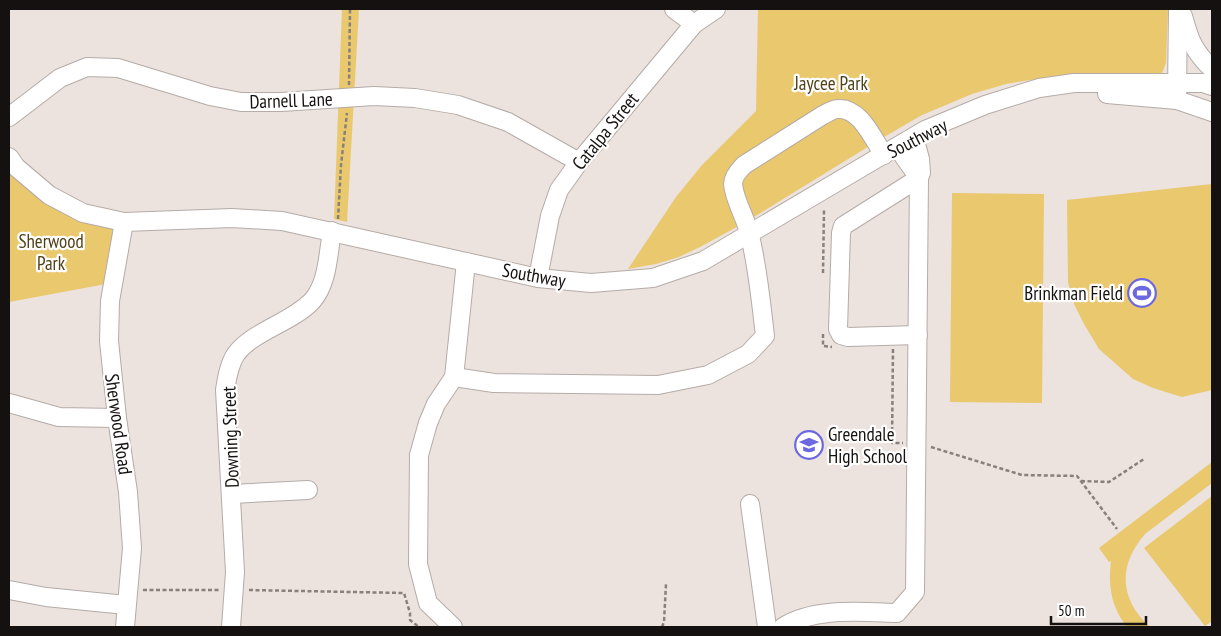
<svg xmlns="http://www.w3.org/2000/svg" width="1221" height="636" viewBox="0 0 1221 636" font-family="'PT Sans Narrow',sans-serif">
  <rect width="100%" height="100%" fill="#ece2de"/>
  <g fill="#e9c86e">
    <path d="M342,9H359L347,222L334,219Z"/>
    <path d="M758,9H1168L1166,63L1162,73L1153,76L1049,77L1006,84L972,94L922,115L884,137L744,223L700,247L679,257L656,264L628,269L676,197L702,165L756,111Z"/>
    <path d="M9,172L16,179L35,194L112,229L113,234L106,284L9,302Z"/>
    <path d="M1212,184V390L1182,397L1153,388L1133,379L1099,349L1084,324L1074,304L1068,282L1067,200Z"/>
    <path d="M952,193L1044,194L1042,403L950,402Z"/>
    <path d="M1212,462V483L1145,534C1118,565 1119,599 1150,627H1127C1111,607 1108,586 1111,561L1109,562L1099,548Z"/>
    <path d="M1212,496V621L1205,626L1144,548Z"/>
  </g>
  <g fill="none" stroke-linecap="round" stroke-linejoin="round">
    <defs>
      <g id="minor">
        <path d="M674,9L694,24"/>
        <path d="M1183,16C1190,42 1194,51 1212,69"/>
        <path d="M1177,93L1178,9"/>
        <path d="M1107,94L1177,100L1212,112"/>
        <path d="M9,117L60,78L87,67L118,68L210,96L241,102H281L374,96L415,98L458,105L508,122L579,162"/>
        <path d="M897,147L919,178"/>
        <path d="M9,157L16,167L49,195L83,213L124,222L232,218L282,221L538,278L591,283L653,278L703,261L925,130L985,105L1039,88L1074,83H1203L1212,86"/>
        <path d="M124,222L110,301L109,341L117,418L128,492L132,548L125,627"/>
        <path d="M538,278L550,216L559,190L579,162L694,24L716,9"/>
        <path d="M918,335L848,337L841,335L838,329L841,233L843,226L919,178"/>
        <path d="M454,377L494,383L658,385L708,375L748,354L765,336C761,302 758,269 750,236C747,220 734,200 733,184C733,177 739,170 744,165L823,115C827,113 833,109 838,109C860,107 873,139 884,155"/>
        <path d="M9,403L59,417L117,418"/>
        <path d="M232,494L308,490"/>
        <path d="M750,504L767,627"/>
        <path d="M9,590L46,597L126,605"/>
        <path d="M231,627L235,572L225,390C227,378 229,364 236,354C253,331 291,323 312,301C328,283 328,254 332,231"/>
        <path d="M453,627L428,603L418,564L419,455L428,423L436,404L454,377L466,262"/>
        <path d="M783,627C814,607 861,612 897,613L915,592L919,178L921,173L920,159L914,137"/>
      </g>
    </defs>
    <use href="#minor" stroke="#b5aba7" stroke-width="20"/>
    <g stroke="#87807d" stroke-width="2.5" stroke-dasharray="4 2.5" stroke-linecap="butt">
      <path d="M349,85L350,9"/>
      <path d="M338,219L341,165L347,113"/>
      <path d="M823,273L824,210"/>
      <path d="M823,334V346L832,347"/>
      <path d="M893,349L892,443H903"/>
      <path d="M931,447L1022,475L1077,476L1117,529"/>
      <path d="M1081,481L1109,482L1144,459"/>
      <path d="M143,590H220"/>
      <path d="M249,590L404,593L410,613V620L419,627"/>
      <path d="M662,627L664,622L666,584"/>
    </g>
    <use href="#minor" stroke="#fff" stroke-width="18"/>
  </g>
  <defs>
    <symbol id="stadium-ring" viewBox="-11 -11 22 22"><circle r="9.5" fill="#fff" stroke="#6b68e2" stroke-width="1.5"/><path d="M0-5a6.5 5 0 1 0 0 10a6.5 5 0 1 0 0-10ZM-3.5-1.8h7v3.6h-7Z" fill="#6b68e2"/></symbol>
    <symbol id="school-ring" viewBox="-11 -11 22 22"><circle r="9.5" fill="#fff" stroke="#6b68e2" stroke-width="1.5"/><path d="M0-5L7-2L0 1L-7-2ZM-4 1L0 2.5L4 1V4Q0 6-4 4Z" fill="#6b68e2"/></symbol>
  </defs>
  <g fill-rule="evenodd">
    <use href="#stadium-ring" x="1126" y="277" width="32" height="32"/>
    <use href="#school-ring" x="793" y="429" width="32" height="32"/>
  </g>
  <g text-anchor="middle" stroke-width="4.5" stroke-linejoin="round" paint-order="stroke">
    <g font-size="19" fill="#504118" stroke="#fff">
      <text x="831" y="90">Jaycee Park</text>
      <text x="51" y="248">Sherwood<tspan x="51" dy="22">Park</tspan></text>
    </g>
    <g font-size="19" fill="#151110" stroke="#fff">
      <text transform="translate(291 100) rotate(-2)" y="7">Darnell Lane</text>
      <text transform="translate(605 131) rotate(-51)" y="7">Catalpa Street</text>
      <text transform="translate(917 138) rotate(-27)" y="7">Southway</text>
      <text transform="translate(534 275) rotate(10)" y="7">Southway</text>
      <text transform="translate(119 424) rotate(82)" y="7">Sherwood Road</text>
      <text transform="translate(230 437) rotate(-92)" y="7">Downing Street</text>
    </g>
    <g font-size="19" fill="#151110" stroke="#fff" text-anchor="end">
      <text x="1123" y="300">Brinkman Field</text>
      <text x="828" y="441" text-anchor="start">Greendale<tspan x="828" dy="22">High School</tspan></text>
    </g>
  </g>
  <rect width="1221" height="636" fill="none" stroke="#151110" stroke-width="20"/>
  <path d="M1051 616v8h95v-8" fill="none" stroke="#151110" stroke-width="2.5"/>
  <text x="1058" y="616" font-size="15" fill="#151110" stroke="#ffffff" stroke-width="4" paint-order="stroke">50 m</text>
</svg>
